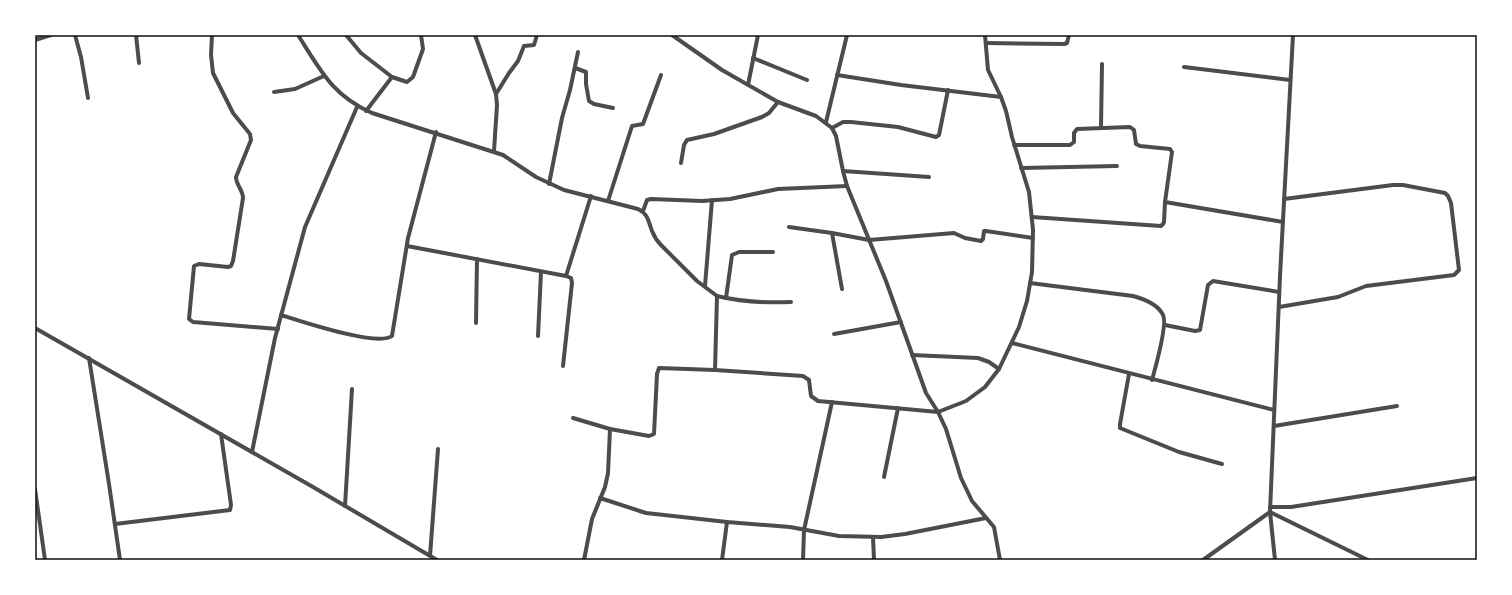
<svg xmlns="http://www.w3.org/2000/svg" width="1512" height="595" viewBox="0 0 1512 595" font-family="Inter,sans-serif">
  <rect width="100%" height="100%" fill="#fff"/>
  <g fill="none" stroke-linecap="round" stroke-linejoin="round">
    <g stroke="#4c4c4c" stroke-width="4">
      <path d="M75,35L81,57L88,98"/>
      <path d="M136,35L139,63"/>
      <path d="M212,35L211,55L213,73L233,113L250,134L251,140L236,177C236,185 243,190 243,198L233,261L231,266L228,267L199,264L194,266L189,319L193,322L278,329"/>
      <path d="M298,35C321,71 332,95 372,113L503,155L536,177L564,190L638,209C648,214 648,220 652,231C654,236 657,241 661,245L697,281L717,296L715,370L803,376L809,380L811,396L818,401L938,412L966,401L985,387L999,369L1019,327L1027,301L1032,272L1033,230L1029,192L1012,137L1006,111L1001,97L988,70L985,35"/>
      <path d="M346,35L361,53L392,77"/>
      <path d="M475,35L496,94L497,105L494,151"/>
      <path d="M672,35L722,70L778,102L816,116L832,128L836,136L843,171L847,186L886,281L926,393L938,412L946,429L961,478L972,501L994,527L1000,560"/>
      <path d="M1293,35L1280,276L1270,512L1368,560"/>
      <path d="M35,40L51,35"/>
      <path d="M986,43L1064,44L1067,43L1069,35"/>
      <path d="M753,58L807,80"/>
      <path d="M1184,67L1290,80"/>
      <path d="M575,68L586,72V84L589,101L594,104L613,108"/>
      <path d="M837,75L901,85L1001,97"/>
      <path d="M748,85L758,35"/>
      <path d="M274,92L295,89L324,76"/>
      <path d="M496,94L509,73L518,61L524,46L534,45L537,35"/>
      <path d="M366,111L392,77L407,82L413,77L423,49L421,35"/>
      <path d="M826,122L847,35"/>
      <path d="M1101,127L1102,64"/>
      <path d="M832,128L843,122H851L898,127L936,137L939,135L948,90"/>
      <path d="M1014,145H1070L1074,142V133L1077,129L1130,127L1134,130L1136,144L1140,146L1170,149L1172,152L1165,202"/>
      <path d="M681,163L684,145L687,140L714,134L762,117L769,113L778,102"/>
      <path d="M1021,168L1117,166"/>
      <path d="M843,171L929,177"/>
      <path d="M549,184L562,118L570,90L578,52"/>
      <path d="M608,201L632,126L643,124L661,75"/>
      <path d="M643,211L647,200L651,199L702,201L730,199L778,189L847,186"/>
      <path d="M1032,217L1161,226L1163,224L1164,222L1165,202L1283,222"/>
      <path d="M789,227L832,233L869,240L954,233L965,238L981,241L983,239L984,231H986L1033,238"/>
      <path d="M832,233L842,289"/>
      <path d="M407,246L566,276L591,196"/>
      <path d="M1030,283L1133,296C1144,299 1158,304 1163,315C1168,324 1155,369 1152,380"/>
      <path d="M705,286L712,200"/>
      <path d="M717,296C741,302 767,303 791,302"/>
      <path d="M726,298L732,255L739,252H773"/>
      <path d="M1279,307L1338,297L1366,286L1454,275L1459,270L1451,203L1448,196L1445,193L1403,185H1393L1284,199"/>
      <path d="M281,315C300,321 377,347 392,336L408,238L436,132"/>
      <path d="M476,323L477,259"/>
      <path d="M1165,325L1195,331L1200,330L1208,285L1213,281L1279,292"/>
      <path d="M35,328L313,487L437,560"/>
      <path d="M834,334L901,322"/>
      <path d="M538,336L541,272"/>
      <path d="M1012,343L1274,410"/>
      <path d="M912,355L978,358L989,362L999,369"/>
      <path d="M89,358L109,484L120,560"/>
      <path d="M563,366L572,283L571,278L566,276"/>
      <path d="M1129,374L1120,424V428L1179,452L1222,464"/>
      <path d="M573,418L610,429"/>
      <path d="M1274,426L1397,406"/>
      <path d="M252,452L275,338L305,227L357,107"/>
      <path d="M884,477L898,408"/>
      <path d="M35,489L45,560"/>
      <path d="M600,498L646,513L727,522L790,527L839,536L881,537L905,534L986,518"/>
      <path d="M345,506L352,389"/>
      <path d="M1270,507H1291L1477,478"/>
      <path d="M1270,512L1275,560"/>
      <path d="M115,524L230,510L231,505L221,434"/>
      <path d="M873,537L874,560"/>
      <path d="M430,556L438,449"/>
      <path d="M584,560L592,519L605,487L608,473L610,429L649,436L654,434L657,374L659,368L715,370"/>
      <path d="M722,560L727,522"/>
      <path d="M803,560L804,530L832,402"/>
      <path d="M1203,560L1270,512"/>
    </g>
  </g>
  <rect width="1512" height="595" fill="none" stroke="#ffffff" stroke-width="72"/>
  <rect x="36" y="36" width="1440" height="523" fill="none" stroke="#111" stroke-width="1.5"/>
</svg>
